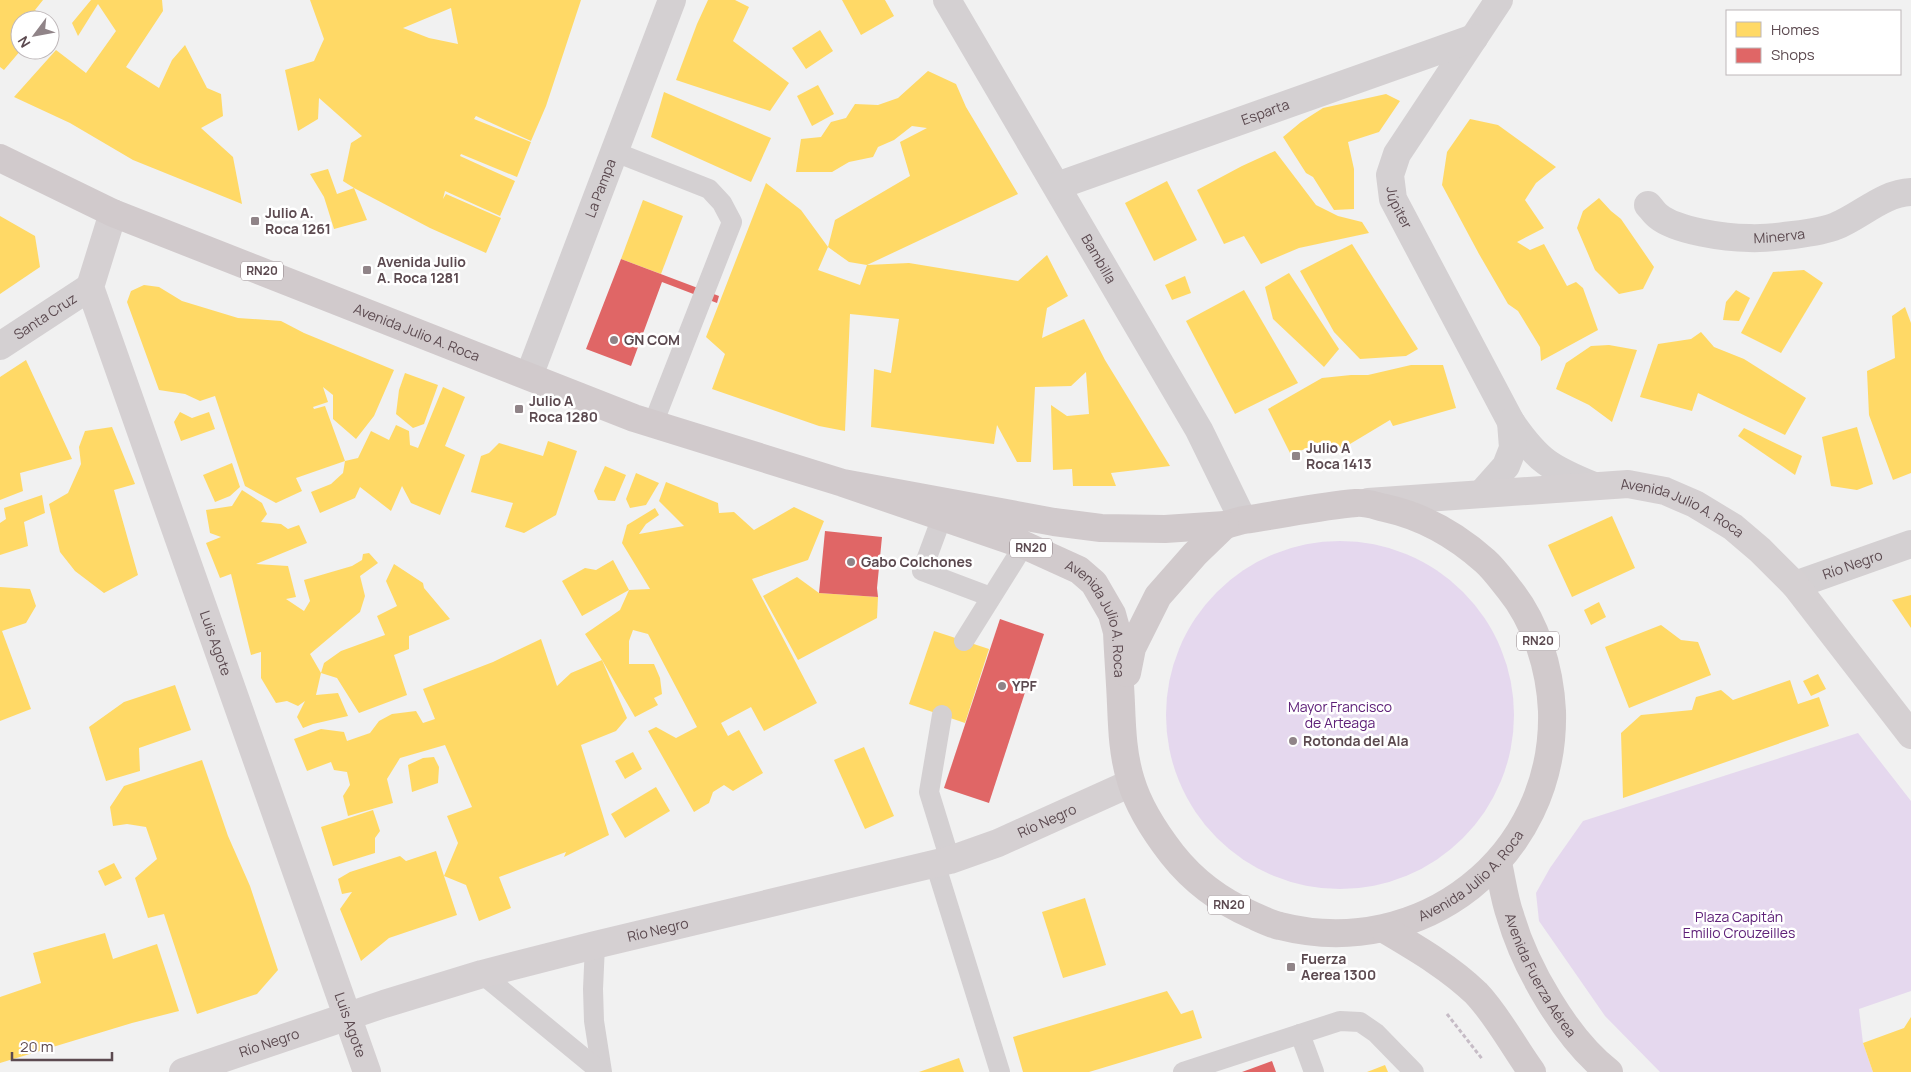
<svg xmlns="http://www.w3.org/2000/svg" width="1911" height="1072" viewBox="0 0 1911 1072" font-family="Manrope,sans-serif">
  <rect width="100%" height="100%" fill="#f1f1f1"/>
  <g fill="#e5d8ee">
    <circle cx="1340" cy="715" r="174"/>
    <path d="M1858,733L1911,801V991L1859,1009L1863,1043L1873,1072H1660L1605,1016L1539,921L1536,893L1550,868L1583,821Z"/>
  </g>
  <g fill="#ffd966" fill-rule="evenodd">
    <path d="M0,0H43L35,10L46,20H20L21,50L4,70L0,67Z"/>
    <path d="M91,0H162L163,11L126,67L159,88L172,60L185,45L207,88L221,94L223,116L201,128L233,157L242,204L133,160L70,123L14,97L56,50L86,73L116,31L98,4L78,36L72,23Z"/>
    <path d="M310,0H581L546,106L531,141L476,116L474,119L531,142L517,177L461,154L460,156L515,181L500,216L445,191L443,199L446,194L501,218L486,253L430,228L354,188L367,220L334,229L324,197L310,174L328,169L337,194L354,188L343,181L351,143L362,136L319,98L318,119L298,131L285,70L314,61L324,39ZM451,8L458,44L429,38L403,28Z"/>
    <path d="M708,0H735L749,7L733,41L789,83L770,111L676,80L697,24Z"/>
    <path d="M842,0H885L894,16L861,35Z"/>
    <path d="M820,30L833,51L806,69L792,48Z"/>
    <path d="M928,71L956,84L966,107L1018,194L867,265L849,262L828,247L835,220L910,176L900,142L927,128L912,126L894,140L878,147L873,157L849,162L832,172H796L801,139L821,137L831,122L846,118L855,104L878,105L898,98Z"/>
    <path d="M818,85L834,114L812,126L797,96Z"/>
    <path d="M664,92L771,138L751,182L651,137Z"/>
    <path d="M1386,94L1400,101L1379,132L1348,142L1354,169V209L1334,210L1313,177L1306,173L1283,137L1301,122L1323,108Z"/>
    <path d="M1470,119L1498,125L1556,167L1536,183L1525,200L1544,228L1517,242L1530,250L1544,244L1567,286L1576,282L1583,288L1598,330L1541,361L1540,347L1518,311L1508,304L1479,254L1442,185L1447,152Z"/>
    <path d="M1275,151L1316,205L1338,216L1362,222L1369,233L1299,248L1261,264L1244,236L1224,244L1197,190L1242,166Z"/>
    <path d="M1167,181L1197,240L1154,261L1125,203Z"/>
    <path d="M766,183L801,210L828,247L818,270L860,285L867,265L909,263L1018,281L1047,255L1068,296L1047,308L1042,338L1084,319L1105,360L1170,466L1111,473L1116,486H1073L1072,469L1053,470L1051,405L1067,416L1089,414L1086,372L1071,386L1035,387L1031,462H1017L997,425L994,444L871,427L874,369L891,373L899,319L850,314L845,431L819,426L712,389L725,354L706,337Z"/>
    <path d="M1599,198L1611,211L1621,219L1654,267L1643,289L1619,294L1595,270L1577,228L1583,211Z"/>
    <path d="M643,200L683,216L661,274L621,259Z"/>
    <path d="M0,216L35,236L40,267L0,294Z"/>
    <path d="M1352,244L1418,349L1406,356L1360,359L1334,332L1300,271Z"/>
    <path d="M1804,270L1823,283L1781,353L1741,333L1773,272Z"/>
    <path d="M1289,273L1339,349L1324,367L1273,319L1265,287Z"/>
    <path d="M1185,276L1191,293L1172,300L1165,285Z"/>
    <path d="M144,285L159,287L182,301L238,318L281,321L304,333L394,370L374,416L356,439L333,419V395L323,387L328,402L313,407L314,409L325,406L345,461L358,458L371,431L389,440L396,425L409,431L410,445L418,448L443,387L465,397L445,446L465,455L440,515L411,503L402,486L391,511L360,487L355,498L320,513L311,492L331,484L343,473L345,461L296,478L302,491L276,503L245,486L215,396L200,401L185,394L159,390L127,302L131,291Z"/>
    <path d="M1244,290L1298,383L1235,414L1186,321Z"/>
    <path d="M1736,290L1750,298L1739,321L1723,320L1726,302Z"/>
    <path d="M1905,307L1911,323V473L1893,480L1869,415L1867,371L1895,358L1892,316Z"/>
    <path d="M1701,332L1714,347L1744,359L1806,398L1785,435L1698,393L1692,411L1640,397L1658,344L1691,339Z"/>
    <path d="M1609,345L1637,350L1612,422L1589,405L1556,389L1566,363L1591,346Z"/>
    <path d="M26,360L72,459L20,473L23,491L0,500V377Z"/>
    <path d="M1411,365H1443L1456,408L1393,426L1390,420L1340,450L1331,443L1290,453L1268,409L1322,378L1351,375H1368Z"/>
    <path d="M405,373L438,385L424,424L413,428L396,414L399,390Z"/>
    <path d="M180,412L192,418L209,412L215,429L181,441L174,422Z"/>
    <path d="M112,427L135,484L114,490L138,575L104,593L75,571L60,552L49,504L68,493L81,464L79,447L85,431Z"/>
    <path d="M1857,427L1873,484L1857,490L1831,486L1822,437Z"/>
    <path d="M1744,428L1802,456L1795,475L1738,436Z"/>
    <path d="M548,441L577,451L556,515L524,533L505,527L513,503L471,492L481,456L489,453L499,443L543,456Z"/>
    <path d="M232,463L240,487L230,496L215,502L203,475Z"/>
    <path d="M605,466L626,475L615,501L598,500L594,491Z"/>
    <path d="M636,473L659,483L646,505L630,508L626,499Z"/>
    <path d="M666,482L718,503L719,513L734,512L754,530L794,507L824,521L808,560L752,579L817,703L764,731L751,707L721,723L728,736L739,730L763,773L733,791L724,785L713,792L709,803L694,812L648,731L656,727L676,738L697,727L648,634L633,630L629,641V664H654L660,678L662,694L654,698L658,705L635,717L602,660L585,634L620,610L629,590L650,589L622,543L627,525L655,508L659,515L646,524L639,534L684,526L659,501Z"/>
    <path d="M242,490L262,503L267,514L261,522L281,524L288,529L299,525L307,543L256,564L288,566L296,597L286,599L304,611L310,601L304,580L352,566L362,560L363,554L369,553L378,563L360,576L365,596L360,612L310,654L321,673L316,695L338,693L348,716L313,724L303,728L297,717L305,701L298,706L287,701L276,703L261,678V652L251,655L231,574L220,578L206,543L221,537L210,533L206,510L232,506Z"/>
    <path d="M42,495L45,513L24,522L28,546L0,555V523L6,519L4,508Z"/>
    <path d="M1612,516L1635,568L1572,597L1548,545Z"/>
    <path d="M613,560L629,590L582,616L562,581L585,568L596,570Z"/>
    <path d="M394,564L423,583L424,588L450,619L409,636V649L394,655L407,695L359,713L337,678L321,673L324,663L341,651L385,635L377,616L397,606L386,581Z"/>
    <path d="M797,577L819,593L878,597L877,618L798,660L763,596Z"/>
    <path d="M0,587L30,589L36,606L26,623L2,631L31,709L0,721Z"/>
    <path d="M1911,595V628L1892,600Z"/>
    <path d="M1599,602L1606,617L1591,625L1584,610Z"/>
    <path d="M1661,625L1681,640L1698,642L1711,675L1629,708L1605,647Z"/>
    <path d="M934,631L989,649L965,723L909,704Z"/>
    <path d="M541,639L557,686L571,673L602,660L627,718L616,731L581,745L609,835L564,857L566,852L499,877L511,908L479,921L466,885L444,876L457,915L389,938L361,961L340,909L352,892L342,894L338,879L350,872L400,856L406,861L436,851L444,876L458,843L447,816L472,807L445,745L400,758L387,779L393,803L348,816L343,796L350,785L347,772L334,770L331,762L307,771L294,739L321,729L344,732L347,741L370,733L379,721L392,714L416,711L423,723L435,719L423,689L493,662Z"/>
    <path d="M1818,674L1826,689L1811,696L1803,681Z"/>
    <path d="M1790,680L1798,704L1819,697L1829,726L1623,798L1621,733L1641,715L1692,710L1696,697L1721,690L1733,700Z"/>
    <path d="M175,685L191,730L139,748L140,771L106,781L89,727L124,702Z"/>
    <path d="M864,747L894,816L865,829L834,760Z"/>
    <path d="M633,752L642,769L625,779L615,761Z"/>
    <path d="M434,757L439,767L438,783L412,792L408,765L423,758Z"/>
    <path d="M202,760L228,836L250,886L278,970L257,994L197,1014L164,914L148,918L135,878L157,859L146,827L127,824L113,826L110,807L124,786Z"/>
    <path d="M656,787L670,811L625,838L611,814Z"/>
    <path d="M373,810L380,831L375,838V853L333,866L321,827Z"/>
    <path d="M114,863L122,878L105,886L98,871Z"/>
    <path d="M1085,898L1106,965L1063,978L1042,912Z"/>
    <path d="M105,933L113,959L157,944L179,1011L132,1023L0,1063V997L41,983L33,953Z"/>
    <path d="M1167,991L1181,1014L1193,1010L1202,1038L1089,1072H1023L1013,1037Z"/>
    <path d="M1911,1017V1072H1873L1863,1043L1904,1028Z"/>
    <path d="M959,1058L964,1072H919Z"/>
    <path d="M1385,1065L1388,1072H1367Z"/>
  </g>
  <g fill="#e06666">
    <path d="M621,259L719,296L717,303L662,282L631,366L586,349Z"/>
    <path d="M825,531L882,537L877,588L878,597L819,593Z"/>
    <path d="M1000,619L1044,634L989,803L944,788Z"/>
    <path d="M1272,1061L1276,1072H1242Z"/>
  </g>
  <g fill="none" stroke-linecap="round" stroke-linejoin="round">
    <path stroke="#c6bcc6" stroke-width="3" stroke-dasharray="4 2.5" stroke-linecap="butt" d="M1447,1014L1483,1060"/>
    <g stroke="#d4d0d2" stroke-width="20">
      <path d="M615,152L709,189L722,203L732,222L653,424"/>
      <path d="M942,517L922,571L991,597"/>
      <path d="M964,641L1024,545"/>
      <path d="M942,715L929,792L950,860"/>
      <path d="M935,863L1000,1072"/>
      <path d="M595,945L593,989L594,1021L602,1072"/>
      <path d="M482,974L601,1072"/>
      <path d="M1300,1034L1314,1072"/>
      <path d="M1183,1072L1340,1021L1360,1022L1376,1033L1414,1072"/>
    </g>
    <g stroke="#d4d0d2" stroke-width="28">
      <path id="s1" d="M947,0L1199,430L1243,520"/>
      <path id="s2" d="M1499,0L1397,154L1390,175L1393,199L1511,422C1538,461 1550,468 1594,486"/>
      <path id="s3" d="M1057,186L1474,38"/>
      <path id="s4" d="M1648,205C1651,208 1654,213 1658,216C1676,231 1726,238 1749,238C1767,239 1820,233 1836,226C1861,216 1883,193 1911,192"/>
      <path id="s5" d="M0,346L90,287"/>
      <path id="s6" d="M529,376L672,0"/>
      <path d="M1482,493L1506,466L1513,448L1511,422"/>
      <path id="s7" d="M1795,585L1911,544"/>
    </g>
    <g stroke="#d5d0d2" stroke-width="28">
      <path id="s8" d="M113,213L90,287L367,1072"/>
      <path id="s9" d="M1368,502L1628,484L1665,491L1695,504L1733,527L1760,550L1795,585L1911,735"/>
      <path id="s10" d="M183,1072L384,1004L482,974L595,945L950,860L998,843L1131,783"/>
    </g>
    <g stroke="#d1cacc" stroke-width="28">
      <path id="s11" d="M0,158L113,213L634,418L843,483L1024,545L1079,570L1094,583L1112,614L1117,632C1118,656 1120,680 1121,704C1122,730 1123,756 1131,781C1139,808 1155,832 1172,854C1194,882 1220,901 1252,915C1261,919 1271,924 1280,926C1421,962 1556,857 1552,711C1550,668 1536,622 1509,589C1501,579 1494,569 1485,561C1457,536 1422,516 1385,508C1376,506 1366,502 1356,503C1319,506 1280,515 1243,520L1225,525L1165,529L1101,528L1054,522L843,483"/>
      <path d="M1127,673L1132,648L1158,596L1195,554L1225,525"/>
      <path id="s12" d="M1498,863C1502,880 1504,898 1510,915C1525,967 1566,1039 1609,1072"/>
      <path d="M1384,929C1416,948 1449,967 1476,993C1498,1016 1513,1046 1532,1072"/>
    </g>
  </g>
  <g fill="#908488" stroke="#fff" stroke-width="2">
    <rect x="250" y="216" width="10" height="10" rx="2.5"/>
    <rect x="362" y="265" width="10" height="10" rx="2.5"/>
    <circle cx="614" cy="340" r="5"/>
    <rect x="514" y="404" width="10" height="10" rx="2.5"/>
    <rect x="1291" y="451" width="10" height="10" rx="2.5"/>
    <circle cx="851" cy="562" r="5"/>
    <circle cx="1002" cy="686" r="5"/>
    <circle cx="1293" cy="741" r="5"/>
    <rect x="1286" y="962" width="10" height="10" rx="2.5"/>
  </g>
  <g text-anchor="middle" stroke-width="5" stroke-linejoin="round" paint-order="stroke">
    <g fill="#fff" stroke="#8d8084" stroke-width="1">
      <rect x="241" y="261.5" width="42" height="19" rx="4"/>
      <rect x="1010" y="538.5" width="42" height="19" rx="4"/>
      <rect x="1517" y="631.5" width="42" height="19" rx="4"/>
      <rect x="1208" y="895.5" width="42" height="19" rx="4"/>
    </g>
    <g font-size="12" font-weight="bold" fill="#5c4a50">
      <text x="262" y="275">RN20</text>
      <text x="1031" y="552">RN20</text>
      <text x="1538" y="645">RN20</text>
      <text x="1229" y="909">RN20</text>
    </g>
    <g font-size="14" fill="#5c4a50" stroke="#fff">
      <text dy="5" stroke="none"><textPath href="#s3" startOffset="221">Esparta</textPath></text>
      <text dy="5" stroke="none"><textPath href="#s6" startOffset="201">La Pampa</textPath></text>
      <text dy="5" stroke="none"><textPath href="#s2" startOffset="241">Júpiter</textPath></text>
      <text dy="5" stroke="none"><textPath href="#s4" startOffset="140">Minerva</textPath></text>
      <text dy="5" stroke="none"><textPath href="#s1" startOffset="300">Bambilla</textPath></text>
      <text dy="5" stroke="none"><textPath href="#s5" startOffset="54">Santa Cruz</textPath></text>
      <text dy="5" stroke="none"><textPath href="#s11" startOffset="452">Avenida Julio A. Roca</textPath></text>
      <text dy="5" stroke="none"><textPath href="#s9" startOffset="320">Avenida Julio A. Roca</textPath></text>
      <text dy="5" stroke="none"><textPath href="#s7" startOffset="61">Río Negro</textPath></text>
      <text dy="5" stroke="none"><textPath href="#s11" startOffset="1209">Avenida Julio A. Roca</textPath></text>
      <text dy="5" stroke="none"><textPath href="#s8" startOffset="455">Luis Agote</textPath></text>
      <text dy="5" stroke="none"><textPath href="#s10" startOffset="901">Río Negro</textPath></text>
      <text dy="5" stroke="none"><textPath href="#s11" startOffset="1805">Avenida Julio A. Roca</textPath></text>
      <text dy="5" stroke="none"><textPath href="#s10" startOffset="496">Río Negro</textPath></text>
      <text dy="5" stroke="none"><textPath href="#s12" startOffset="121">Avenida Fuerza Aérea</textPath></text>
      <text dy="5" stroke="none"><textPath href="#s8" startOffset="860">Luis Agote</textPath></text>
      <text dy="5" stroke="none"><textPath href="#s10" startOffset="91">Río Negro</textPath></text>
    </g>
    <g font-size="14" font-weight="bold" fill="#5c4a50" stroke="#fff" text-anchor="start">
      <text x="265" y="218">Julio A.<tspan x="265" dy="16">Roca 1261</tspan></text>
      <text x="377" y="267">Avenida Julio<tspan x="377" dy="16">A. Roca 1281</tspan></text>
      <text x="624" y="345">GN COM</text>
      <text x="529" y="406">Julio A<tspan x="529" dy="16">Roca 1280</tspan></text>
      <text x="1306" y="453">Julio A<tspan x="1306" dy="16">Roca 1413</tspan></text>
      <text x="861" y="567">Gabo Colchones</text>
      <text x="1012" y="691">YPF</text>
      <text x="1303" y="746">Rotonda del Ala</text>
      <text x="1301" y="964">Fuerza<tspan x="1301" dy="16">Aerea 1300</tspan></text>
    </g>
    <g font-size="14" fill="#5e2078" stroke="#fff">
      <text x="1340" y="712">Mayor Francisco<tspan x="1340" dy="16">de Arteaga</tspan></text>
      <text x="1739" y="922">Plaza Capitán<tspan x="1739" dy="16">Emilio Crouzeilles</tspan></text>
    </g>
  </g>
  <rect x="1726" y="10" width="175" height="65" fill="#ffffff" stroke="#beb7b9"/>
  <rect x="1736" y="22" width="25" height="15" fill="#ffd966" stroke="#beb7b9"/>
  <text x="1771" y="35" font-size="15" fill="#5c4a50">Homes</text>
  <rect x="1736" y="48" width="25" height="15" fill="#e06666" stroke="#beb7b9"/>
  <text x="1771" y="60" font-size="15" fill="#5c4a50">Shops</text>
  <g transform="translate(35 35) rotate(238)"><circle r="24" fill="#ffffff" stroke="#beb7b9"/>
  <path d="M0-4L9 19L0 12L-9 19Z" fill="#908488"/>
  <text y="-8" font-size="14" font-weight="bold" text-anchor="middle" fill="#5c4a50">N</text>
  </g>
  <path d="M12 1052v8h100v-8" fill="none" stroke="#5c4a50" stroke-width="2.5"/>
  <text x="20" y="1052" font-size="15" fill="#5c4a50" stroke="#ffffff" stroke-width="4" paint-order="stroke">20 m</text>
</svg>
